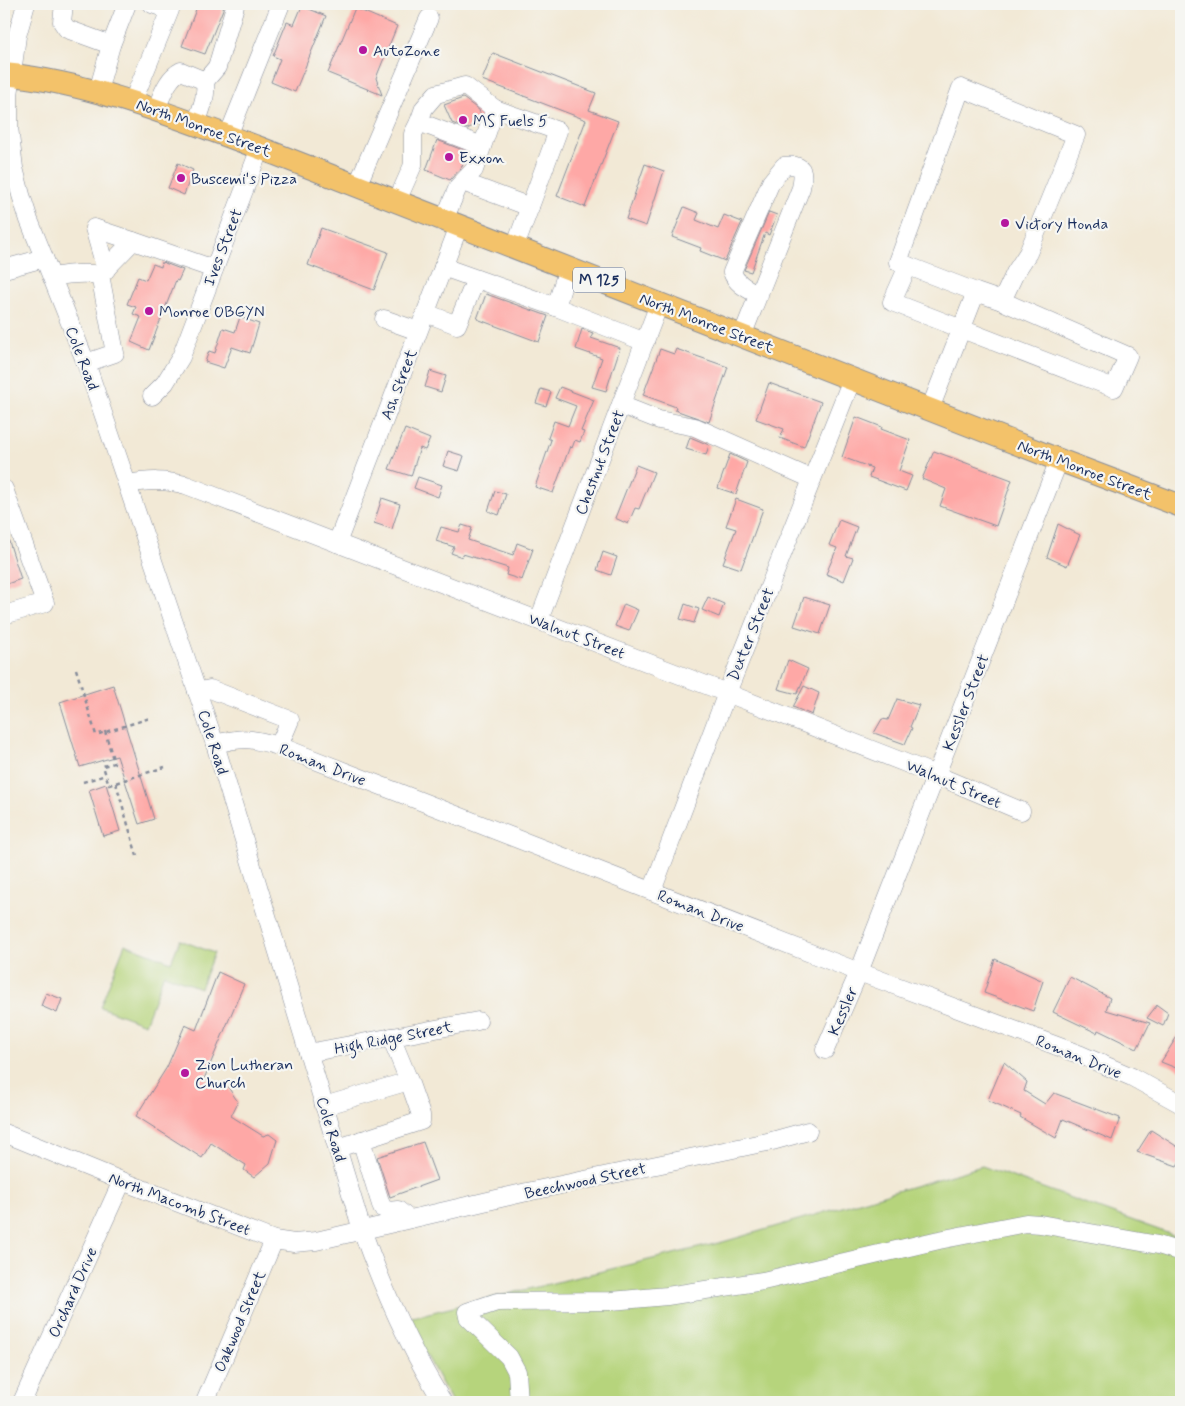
<svg xmlns="http://www.w3.org/2000/svg" width="1185" height="1406" viewBox="0 0 1185 1406" font-family="Mynerve,sans-serif">
  <rect width="100%" height="100%" fill="#f6f6f2"/>
  <filter id="ink" filterUnits="userSpaceOnUse"><feTurbulence type="fractalNoise" baseFrequency=".02" numOctaves="2"/><feDisplacementMap in="SourceGraphic" scale="10" xChannelSelector="R" yChannelSelector="G"/><feConvolveMatrix kernelMatrix="1 2 1 2 8 2 1 2 1" color-interpolation-filters="sRGB"/></filter>
  <filter id="wash" filterUnits="userSpaceOnUse"><feTurbulence type="fractalNoise" baseFrequency=".0096" numOctaves="4" result="noise"/><feDisplacementMap in="SourceGraphic" scale="20" xChannelSelector="R" yChannelSelector="G"/><feGaussianBlur stdDeviation="1.12" result="paint"/><feColorMatrix in="noise" values="0 0 0 0 0 0 0 0 0 0 0 0 0 0 0 0 0 1.4 0 .05"/><feComposite in="paint" operator="in"/></filter>
  <g filter="url(#wash)">
    <rect width="100%" height="100%" fill="#f2e9d6"/>
    <g fill="#b6d47b" stroke="#68826c">
      <path d="M180,940L214,953L200,988L164,974L145,1024L100,1007L125,944L171,962Z"/>
      <path d="M982,1166L1181,1238V1402H452L416,1336L408,1318L723,1242Z"/>
    </g>
    <g id="blocks">
      <g fill="#fea8a6">
        <path d="M198,4H225L205,54L182,46Z"/>
        <path d="M302,6L326,16L295,92L271,82L280,59L273,56L287,22L294,25Z"/>
        <path d="M355,8L397,26L376,78L382,95L328,73Z"/>
        <path d="M493,53L596,93L589,110L618,121L585,207L557,196L586,120L482,80Z"/>
        <path d="M463,98L479,110L481,116L479,123L467,129L452,123L444,105Z"/>
        <path d="M437,140L468,152L461,168L450,180L426,170Z"/>
        <path d="M178,163L193,170L184,195L168,188Z"/>
        <path d="M645,164L664,171L646,226L626,219Z"/>
        <path d="M684,207L699,213L696,220L718,229L724,215L742,222L725,261L700,251L701,248L672,237Z"/>
        <path d="M769,212L777,215L769,235L765,233L751,272L744,270Z"/>
        <path d="M321,228L388,252L374,290L308,265Z"/>
        <path d="M162,262L183,270L178,281L176,280L149,350L131,342L141,317L133,314L136,307L127,304L138,277L146,280L153,264L161,267Z"/>
        <path d="M486,294L548,316L539,342L477,319Z"/>
        <path d="M240,317L259,324L250,353L232,347L224,368L205,362L209,351L215,353L223,328L235,332Z"/>
        <path d="M582,329L593,333L591,338L620,348L606,391L592,387L602,358L576,349Z"/>
        <path d="M660,349L674,354L676,349L728,367L709,422L675,410L676,407L643,395Z"/>
        <path d="M430,371L446,376L441,392L425,387Z"/>
        <path d="M769,383L821,402L804,447L780,438L784,429L756,419Z"/>
        <path d="M560,387L594,400L581,431L584,432L580,442L575,440L572,448L570,446L553,493L535,487L551,440L548,438L554,421L568,426L576,406L555,398Z"/>
        <path d="M541,389L551,392L546,406L536,403Z"/>
        <path d="M856,417L882,427L881,429L910,440L899,471L912,476L906,491L869,477L872,468L842,457Z"/>
        <path d="M405,429L430,439L425,450L420,448L411,476L389,469Z"/>
        <path d="M690,437L709,445L706,455L686,449Z"/>
        <path d="M448,451L464,456L459,471L443,466Z"/>
        <path d="M934,451L1012,480L996,526L940,506L946,489L922,479Z"/>
        <path d="M730,454L747,462L736,494L718,488Z"/>
        <path d="M636,465L654,472L639,509L635,508L628,524L615,518Z"/>
        <path d="M418,477L442,485L438,497L414,488Z"/>
        <path d="M495,491L506,494L499,515L488,511Z"/>
        <path d="M382,498L400,504L392,529L374,523Z"/>
        <path d="M736,499L763,509L741,569L723,563L736,529L726,526Z"/>
        <path d="M839,520L857,527L846,556L853,558L844,581L826,574L837,548L829,545Z"/>
        <path d="M1058,524L1080,535L1067,566L1047,557Z"/>
        <path d="M462,525L472,528L468,540L513,555L517,543L533,549L522,580L506,575L508,568L463,554L462,557L451,553L454,547L436,541L441,527L459,532Z"/>
        <path d="M4,532H6L21,579L4,585Z"/>
        <path d="M603,552L617,557L611,575L597,570Z"/>
        <path d="M708,597L724,604L719,617L702,610Z"/>
        <path d="M804,597L830,605L820,634L794,626Z"/>
        <path d="M624,604L638,610L629,631L615,626Z"/>
        <path d="M685,604L699,609L694,623L680,619Z"/>
        <path d="M788,660L808,669L797,694L778,689Z"/>
        <path d="M113,685L154,819L139,824L117,756L80,767L60,702Z"/>
        <path d="M804,686L819,693L812,715L793,707Z"/>
        <path d="M897,699L919,705L910,727L912,728L905,744L874,733L882,719L888,720Z"/>
        <path d="M106,784L120,831L103,836L89,790Z"/>
        <path d="M995,959L1043,981L1033,1011L984,993Z"/>
        <path d="M218,972L244,984L204,1079L228,1087L238,1102L231,1116L263,1136L269,1134L277,1140L270,1163L254,1177L244,1170L246,1165L211,1143L202,1158L136,1116L167,1067L185,1025L196,1030Z"/>
        <path d="M1070,977L1110,998L1106,1010L1150,1023L1137,1049L1098,1030L1097,1033L1053,1012Z"/>
        <path d="M46,993L62,999L57,1013L41,1006Z"/>
        <path d="M1157,1005L1168,1013L1163,1026L1147,1018Z"/>
        <path d="M1181,1030V1070L1161,1062Z"/>
        <path d="M1004,1062L1027,1082L1024,1091L1045,1104L1054,1093L1120,1118L1112,1140L1063,1119L1056,1138L1020,1117L1021,1115L988,1100Z"/>
        <path d="M1151,1130L1181,1149V1159L1177,1166L1137,1152Z"/>
        <path d="M423,1142L437,1180L390,1197L377,1157Z"/>
      </g>
    </g>
  </g>
  <g filter="url(#ink)">
    <use href="#blocks" fill-opacity="0" stroke="#868c9a" stroke-width="1"/>
    <g fill="none" stroke-linecap="round" stroke-linejoin="round">
      <defs>
        <g id="minor">
          <path d="M26,4L17,36L9,95V127L14,168L21,195L29,220L86,363L215,744L362,1230C383,1289 409,1348 443,1402"/>
          <path d="M64,4L62,22L67,29L111,45"/>
          <path d="M205,81L217,67L235,6"/>
          <path d="M98,91L111,45L127,4"/>
          <path d="M133,101L170,10L152,4"/>
          <path d="M156,109C162,96 167,78 181,71L205,81C207,97 201,109 196,124"/>
          <path d="M419,122L482,146"/>
          <path d="M228,136L281,4"/>
          <path d="M463,182L530,207"/>
          <path d="M357,186L429,18"/>
          <path d="M397,201L413,165V134L419,122L424,108L436,94L465,86L495,109"/>
          <path d="M444,220L458,187L474,170L495,109L558,131L515,247"/>
          <path d="M908,266L892,302L1114,388L1128,356L1002,301"/>
          <path d="M443,267L556,307L645,342"/>
          <path d="M4,269L44,258"/>
          <path d="M106,270L94,228L133,241"/>
          <path d="M52,277C68,274 83,272 100,275"/>
          <path d="M556,307L568,268"/>
          <path d="M426,313L457,325L476,279"/>
          <path d="M384,319L418,331"/>
          <path d="M742,336L801,188C804,171 804,163 784,166L771,182L732,272C736,284 748,289 759,295"/>
          <path d="M86,363L115,353L100,275L133,241L214,269"/>
          <path d="M152,396L165,383L181,357L260,148"/>
          <path d="M621,405L659,420L695,427L812,479"/>
          <path d="M930,409L976,292L1002,301L1015,273L1028,253L1076,135L961,88L898,262L976,292"/>
          <path d="M128,484C149,480 165,480 186,485L727,693L936,775L1021,811"/>
          <path d="M4,489L45,603L4,615"/>
          <path d="M337,543L459,226"/>
          <path d="M539,620L659,304"/>
          <path d="M197,692L210,689L290,720L279,746"/>
          <path d="M215,744C244,737 251,738 279,746L859,972L1081,1055L1132,1077L1181,1104"/>
          <path d="M652,891L727,693L852,379"/>
          <path d="M825,1050L859,972L1059,460"/>
          <path d="M308,1053L478,1021"/>
          <path d="M324,1106L409,1081L391,1037"/>
          <path d="M4,1133L122,1181L274,1240L294,1243L316,1241L527,1192L772,1141L808,1131"/>
          <path d="M361,1140L382,1208L389,1211L398,1210L409,1219"/>
          <path d="M338,1148L421,1121V1115L409,1081"/>
          <path d="M22,1402L122,1181"/>
          <path d="M205,1402L274,1240"/>
          <path d="M519,1402L517,1372L509,1357L468,1317L467,1312L497,1302L611,1301L667,1296L763,1281L939,1240L1026,1223L1040,1224L1158,1245L1181,1252"/>
        </g>
        <path id="major" d="M4,74C93,83 176,117 260,148L1059,460L1181,506"/>
      </defs>
      <use href="#minor" stroke="#868c9a" stroke-width="19"/>
      <use href="#major" stroke="#868c9a" stroke-width="24"/>
      <g stroke="#868c9a" stroke-width="2.5" stroke-dasharray="4 4" stroke-linecap="butt">
        <path d="M76,669L96,735L150,718"/>
        <path d="M105,731L114,763L103,766L109,785L165,767"/>
        <path d="M83,782L106,775"/>
        <path d="M116,783L137,856"/>
      </g>
      <use href="#minor" stroke="#fff" stroke-width="18"/>
      <use href="#major" stroke="#f3c26a" stroke-width="22"/>
    </g>
  </g>
  <g fill="#b5179e" stroke="#f6f6f2" stroke-width="2">
    <circle cx="363" cy="50" r="5"/>
    <circle cx="463" cy="120" r="5"/>
    <circle cx="449" cy="157" r="5"/>
    <circle cx="181" cy="178" r="5"/>
    <circle cx="1005" cy="223" r="5"/>
    <circle cx="149" cy="311" r="5"/>
    <circle cx="185" cy="1073" r="5"/>
  </g>
  <g text-anchor="middle" stroke-width="4.5" stroke-linejoin="round" paint-order="stroke">
    <rect fill="#f6f6f2" stroke="#5d6b8a" stroke-width="1" x="573" y="267.5" width="52" height="25" rx="4"/>
    <g font-size="15" font-weight="bold" fill="#1b2f5e">
      <text x="599" y="285">M 125</text>
    </g>
    <g font-size="16" fill="#1b2f5e" stroke="#f6f6f2" text-anchor="start">
      <text x="373" y="56">AutoZone</text>
      <text x="473" y="126">MS Fuels 5</text>
      <text x="459" y="163">Exxon</text>
      <text x="191" y="184">Buscemi's Pizza</text>
      <text x="1015" y="229">Victory Honda</text>
      <text x="159" y="317">Monroe OBGYN</text>
      <text x="195" y="1070">Zion Lutheran<tspan x="195" dy="18">Church</tspan></text>
    </g>
    <g font-size="16" fill="#1b2f5e" stroke="#f6f6f2">
      <text transform="translate(204 127) rotate(20)" y="6">North Monroe Street</text>
      <text transform="translate(222 247) rotate(-69)" y="6">Ives Street</text>
      <text transform="translate(707 322) rotate(21)" y="6">North Monroe Street</text>
      <text transform="translate(83 358) rotate(69)" y="6">Cole Road</text>
      <text transform="translate(398 384) rotate(-69)" y="6">Ash Street</text>
      <text transform="translate(599 462) rotate(-69)" y="6">Chestnut Street</text>
      <text transform="translate(1085 469) rotate(21)" y="6">North Monroe Street</text>
      <text transform="translate(750 634) rotate(-68)" y="6">Dexter Street</text>
      <text transform="translate(577 635) rotate(21)" y="6">Walnut Street</text>
      <text transform="translate(965 702) rotate(-69)" y="6">Kessler Street</text>
      <text transform="translate(214 742) rotate(72)" y="6">Cole Road</text>
      <text transform="translate(323 764) rotate(21)" y="6">Roman Drive</text>
      <text transform="translate(954 783) rotate(23)" y="6">Walnut Street</text>
      <text transform="translate(701 910) rotate(21)" y="6">Roman Drive</text>
      <text transform="translate(842 1011) rotate(-67)" y="6">Kessler</text>
      <text transform="translate(393 1037) rotate(-11)" y="6">High Ridge Street</text>
      <text transform="translate(1079 1056) rotate(22)" y="6">Roman Drive</text>
      <text transform="translate(332 1129) rotate(73)" y="6">Cole Road</text>
      <text transform="translate(585 1180) rotate(-12)" y="6">Beechwood Street</text>
      <text transform="translate(180 1203) rotate(21)" y="6">North Macomb Street</text>
      <text transform="translate(72 1292) rotate(-66)" y="6">Orchard Drive</text>
      <text transform="translate(239 1321) rotate(-67)" y="6">Oakwood Street</text>
    </g>
  </g>
  <rect width="1185" height="1406" fill="none" stroke="#f6f6f2" stroke-width="20"/>
</svg>
